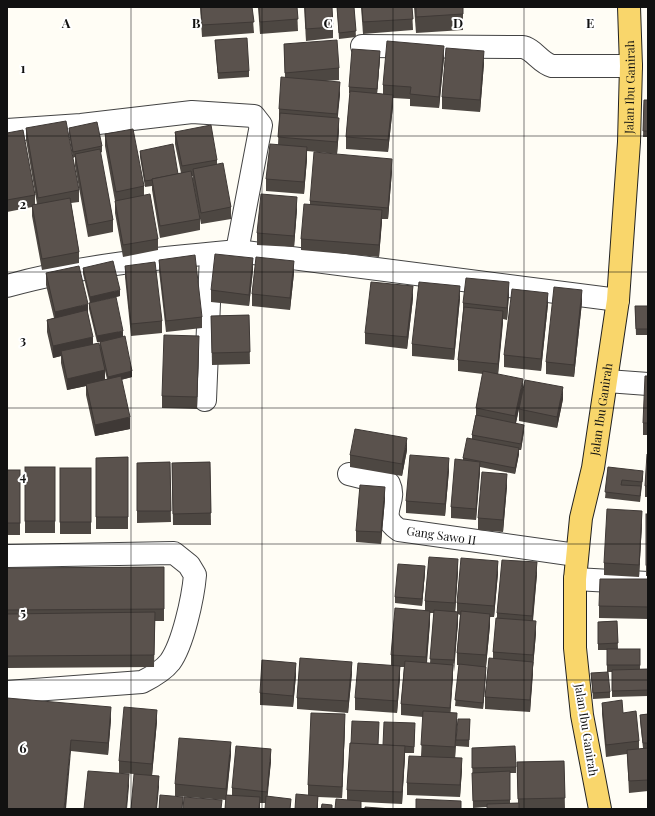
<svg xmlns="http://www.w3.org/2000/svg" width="655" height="816" viewBox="0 0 655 816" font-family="'Playfair Display',serif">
  <rect width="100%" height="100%" fill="#fffdf5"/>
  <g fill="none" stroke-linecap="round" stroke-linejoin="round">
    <defs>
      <g id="minor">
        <path d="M362,46L522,47C533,48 540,63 552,66H631"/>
        <path d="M7,130L81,125L192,112L254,116L261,125L237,251"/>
        <path d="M7,286C82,265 160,258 237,251L618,300"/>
        <path d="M607,381L648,384"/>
        <path d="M205,400L211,254"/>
        <path id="s1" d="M349,474L389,484C398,503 375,514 399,530L576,555"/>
        <path d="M7,556L174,553L189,565L195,575C193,598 183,644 170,662C163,671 152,677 142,682L7,692"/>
        <path d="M575,579L648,583"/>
      </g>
      <g id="major">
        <path id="s2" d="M600,809L582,715L575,648V579L581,518L593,468L618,300L629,142L631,66L629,7"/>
      </g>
    </defs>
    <use href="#minor" stroke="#444" stroke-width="24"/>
    <use href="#major" stroke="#222" stroke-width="24"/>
    <use href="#minor" stroke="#fff" stroke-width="22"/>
    <use href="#major" stroke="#f9d66b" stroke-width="22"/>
  </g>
  <g fill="#4d4742" fill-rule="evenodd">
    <path d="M200,7H252L254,33L202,37Z"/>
    <path d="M258,7H297L298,31L260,34Z"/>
    <path d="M304,7H332L333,27V38L306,41Z"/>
    <path d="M337,7H354L356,37L339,39Z"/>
    <path d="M361,7H412L413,30L363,34Z"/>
    <path d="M414,7H463V30L416,33Z"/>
    <path d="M215,40L249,71V77L218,79Z"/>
    <path d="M284,44L339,68V80L325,81L340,94L337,118L339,130L337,154L307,151V159L304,194L266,191V179L278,145L279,121V109L285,77Z"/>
    <path d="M380,58L377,93L383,94V85L444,58L439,108L410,106V99L393,98V106L388,152L346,149V137L350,93H349V87Z"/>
    <path d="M484,63L480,112L442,109V97Z"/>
    <path d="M644,100H648V137H643Z"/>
    <path d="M26,128L79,190V202L71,203L79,252V263L42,270L32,216V207L7,212V133L35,195V204H37L26,140Z"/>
    <path d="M69,128L102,146V152L100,153L113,220V232L88,237L75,166V157L73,158L69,134Z"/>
    <path d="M175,132L217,160V164L231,207V219L201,224L193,181V176H192L200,219V230L160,238L152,190V186L145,187L140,157V151L178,174L181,173L175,144Z"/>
    <path d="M105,134L144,186V195L158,239V250L123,257L115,213V201L105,146Z"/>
    <path d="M392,171L388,219H382L379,257L301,250V239L310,204V201Z"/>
    <path d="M297,209L294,247L257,245V233Z"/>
    <path d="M159,260L202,317V328L166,332L159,271Z"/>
    <path d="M125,266L162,321V333L131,336L125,277Z"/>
    <path d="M83,268L120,296L90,303L83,274Z"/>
    <path d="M253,270L249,306L211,302V290Z"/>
    <path d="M46,273L88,314L93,344L100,348V342H101H97L89,309V303L123,337L132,377L121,380L130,429L95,436L86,395V386L67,390L61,363V356L53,358L47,332V320L54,318L46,285ZM105,371L107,379H105Z"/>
    <path d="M294,273L290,310L252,306V294Z"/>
    <path d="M509,294L507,320L503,319L498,374L523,391L563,399L557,428L519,421V409L522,393L516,423L524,431L521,450H519V454L515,474L480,467L476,520L451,518V507L463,460V458L472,438V435L476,415V408L483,374L458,371V360L463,310V303Z"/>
    <path d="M413,298L407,349L365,344V333Z"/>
    <path d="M460,298L454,360L412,356V344Z"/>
    <path d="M582,302L574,377L546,374V362Z"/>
    <path d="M548,304L541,371L504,367V355Z"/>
    <path d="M635,306H648V335H636Z"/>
    <path d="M249,315L250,364L212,365L211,316Z"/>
    <path d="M199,348L197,409L162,408V396Z"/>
    <path d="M648,376V435H643V423Z"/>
    <path d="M407,450L402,476L350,467V455Z"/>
    <path d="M648,454V497H645V486Z"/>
    <path d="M128,457V529H96V458Z"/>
    <path d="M170,462L171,522L137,523V463Z"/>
    <path d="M210,462L211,525H173L172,463Z"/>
    <rect x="25" y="467" width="30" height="66"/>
    <path d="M608,467L643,477L640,502L605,498Z"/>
    <rect x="60" y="468" width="31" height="66"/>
    <rect x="7" y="470" width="13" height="65"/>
    <path d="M449,470L445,516L406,513V501Z"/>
    <path d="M507,486L503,532L478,530V518Z"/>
    <path d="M385,499L381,544L356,542V531Z"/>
    <rect x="646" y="514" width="2" height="62"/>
    <path d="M642,523L639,577L604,575V563Z"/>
    <path d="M164,567V621H155L154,667L7,668V568Z"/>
    <path d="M458,571L455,611L457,612V603L498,573L494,617H490V625L486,666V673L483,709L455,706L459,665H457V653L460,615L458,614V623L453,672L450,713L457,725L455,757L462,769L460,797L407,795V783L421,756L423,717L401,715V704L404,667H400V678L397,713L355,710V698L391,665V655L425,610V601ZM430,613H434L430,663H427L430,622Z"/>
    <path d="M425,572L422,606L395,603V597Z"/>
    <path d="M537,574L533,621L536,633L533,667L530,712L485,709V697L493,659V652L497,618V613Z"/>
    <path d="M648,579V619L599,618V606Z"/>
    <path d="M617,621L618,649H640V669H648V696L612,697V672H607V650H598V622Z"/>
    <path d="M352,673L348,713L297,709V698Z"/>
    <path d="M591,673L610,692V698L593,699Z"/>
    <path d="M296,675L293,707L260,705V693Z"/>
    <path d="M7,698L111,719L108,755L71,751Z"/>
    <path d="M602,703L623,713L639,741V749L643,748L640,721V715L648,714V791L629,793L627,754L606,757L602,714Z"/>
    <path d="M470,719L469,747L456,746V740Z"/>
    <path d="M157,721L152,775L159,787L134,774L119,773V761Z"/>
    <path d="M345,726L342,798L318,797V809H295L308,795V785Z"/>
    <path d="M415,729L414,753H405L402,804L361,802V809L347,800V790L378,745H383Z"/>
    <path d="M472,748L516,767V773H510V803H518L517,762L564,761L565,809H487V807L473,808Z"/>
    <path d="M231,754L227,795H232V788L271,761L267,796L291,809L266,803H260V809H225L226,800L175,796V784Z"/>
  </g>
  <g fill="#3f3936">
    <path d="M444,46V58L439,108V97Z"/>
    <path d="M380,51V58L377,95V89Z"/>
    <path d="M484,51V63L480,112V100Z"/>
    <path d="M340,82V94L337,126V114Z"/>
    <path d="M393,95V106L388,152V140Z"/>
    <path d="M339,118V130L337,154V142Z"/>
    <path d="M307,147V159L304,194V182Z"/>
    <path d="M392,159V171L388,219V208Z"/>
    <path d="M297,197V209L294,247V236Z"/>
    <path d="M382,210V222L379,257V245Z"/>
    <path d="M253,258V270L249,306V295Z"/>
    <path d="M294,261V273L290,310V298Z"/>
    <path d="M509,282V294L507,320V308Z"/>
    <path d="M413,286V298L407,349V337Z"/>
    <path d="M460,286V298L454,360V349Z"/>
    <path d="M120,290V296L90,303V297Z"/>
    <path d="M582,290V302L574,377V365Z"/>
    <path d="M548,293V304L541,371V359Z"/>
    <path d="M88,304V316L55,323V312Z"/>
    <path d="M503,311V323L498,375V364Z"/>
    <path d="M123,331V337L97,342V336Z"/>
    <path d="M199,336V348L197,409V397Z"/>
    <path d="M93,337V349L61,351V356L53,358V346Z"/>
    <path d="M105,370V382L86,384V386L67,390V379Z"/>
    <path d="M132,371V377L108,383V377Z"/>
    <path d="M523,379V391L515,427V416Z"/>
    <path d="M563,387V399L557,428V417Z"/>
    <path d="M130,417V429L95,436V425Z"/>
    <path d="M524,425V431L521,450V444Z"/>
    <path d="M407,438V450L402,476V464Z"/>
    <path d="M519,448V454L515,474V468Z"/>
    <path d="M449,458V470L445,516V504Z"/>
    <path d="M480,462V473L476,520V509Z"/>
    <path d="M507,474V486L503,532V520Z"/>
    <path d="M385,487V499L381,544V532Z"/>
    <path d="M642,511V523L639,577V565Z"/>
    <path d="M458,559V571L455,615V603Z"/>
    <path d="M498,561V573L494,617V606Z"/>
    <path d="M537,562V574L532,627V616Z"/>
    <path d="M425,566V572L422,606V599Z"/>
    <path d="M430,611V622L426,669V657Z"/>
    <path d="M458,612V623L454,672V660Z"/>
    <path d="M490,614V625L486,667V655Z"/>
    <path d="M536,621V633L533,667V655Z"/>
    <path d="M352,662V673L348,713V701Z"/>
    <path d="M533,662V674L530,712V700Z"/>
    <path d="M296,663V675L293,707V696Z"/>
    <path d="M453,665V677L450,719V708Z"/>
    <path d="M400,666V678L397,713V701Z"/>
    <path d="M486,667V673L483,709V703Z"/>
    <path d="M111,707V719L108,755V743Z"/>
    <path d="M157,710V721L152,776V764Z"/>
    <path d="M457,713V725L455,759V747Z"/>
    <path d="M345,714V726L342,798V787Z"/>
    <path d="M71,740V751L66,809H64Z"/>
    <path d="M231,742V754L226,801V789Z"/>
    <path d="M405,746V757L402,804V792Z"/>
    <path d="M271,749V761L267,803V792Z"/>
    <path d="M462,758V769L460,797V785Z"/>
    <path d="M129,774V786L127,809H126Z"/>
    <path d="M159,776V787L157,809H156Z"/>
  </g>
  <g fill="#5a524d" stroke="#3f3936">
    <path d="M201,7H252L254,22L202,25Z"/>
    <path d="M259,7H297L298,19L260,22Z"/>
    <path d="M305,7H332L333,27L306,29Z"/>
    <path d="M337,7H354L356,31L339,33Z"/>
    <path d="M362,7H412L413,19L363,22Z"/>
    <path d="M416,7H463V14L416,17Z"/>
    <path d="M247,38L249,71L218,73L215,40Z"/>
    <path d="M337,40L339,68L285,73L284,44Z"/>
    <path d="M387,41L444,46L439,97L410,94L411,87L383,85Z"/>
    <path d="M446,48L484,51L480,100L442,97Z"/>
    <path d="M352,49L380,51L377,89L349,87Z"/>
    <path d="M281,77L340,82L337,114L279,109Z"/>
    <path d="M350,91L393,95L388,140L346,137Z"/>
    <path d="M644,100H648V131H643Z"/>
    <path d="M280,113L339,118L337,142L278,137Z"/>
    <path d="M66,121L79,190L38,198L26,128Z"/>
    <path d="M97,122L102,146L73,152L69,128Z"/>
    <path d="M211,125L217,160L182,166L175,132Z"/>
    <path d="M133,129L144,186L116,192L105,134Z"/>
    <path d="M23,130L35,195L7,200V133Z"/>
    <path d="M173,144L178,174L152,179V180L145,181L140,151Z"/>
    <path d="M270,144L307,147L304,182L266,179Z"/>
    <path d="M100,149L113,220L88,225L75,154Z"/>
    <path d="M314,152L392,159L388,208L310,201Z"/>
    <path d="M223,163L231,207L201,213L193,169Z"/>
    <path d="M191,171L200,219L160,226L152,179Z"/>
    <path d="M150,194L158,239L123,245L115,201Z"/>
    <path d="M261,194L297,197L294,236L257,233Z"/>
    <path d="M70,198L79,252L42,259L32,205Z"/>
    <path d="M304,204L382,210L379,245L301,239Z"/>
    <path d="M215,254L253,258L249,295L211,290Z"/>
    <path d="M195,255L202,317L166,321L159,260Z"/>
    <path d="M256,257L294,261L290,298L252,294Z"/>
    <path d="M113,261L120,290L90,297L83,268Z"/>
    <path d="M155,262L162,321L131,324L125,266Z"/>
    <path d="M79,266L88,304L55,312L46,273Z"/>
    <path d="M466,278L509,282L507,308L463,303Z"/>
    <path d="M371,282L413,286L407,337L365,333Z"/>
    <path d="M419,282L460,286L454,349L412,344Z"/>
    <path d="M554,287L582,290L574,365L546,362Z"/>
    <path d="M512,289L548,293L541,359L504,355Z"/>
    <path d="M116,297L123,331L97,336L89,303Z"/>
    <path d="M635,306H648V329H636Z"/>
    <path d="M464,307L503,311L498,364L458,360Z"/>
    <path d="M87,310L93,337L53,346L47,320Z"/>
    <path d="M249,315L250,352L212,353L211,316Z"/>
    <path d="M164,335L199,336L197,397L162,396Z"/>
    <path d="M125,336L132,371L108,377L100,342Z"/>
    <path d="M99,343L105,370L67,379L61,351Z"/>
    <path d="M483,371L523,379L515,416L476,408Z"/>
    <path d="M121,376L130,417L95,425L86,384Z"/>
    <path d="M645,376H648V423H643Z"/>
    <path d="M525,380L563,387L557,417L519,409Z"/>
    <path d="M476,415L524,425L521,444L472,435Z"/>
    <path d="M355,429L407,438L402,464L350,455Z"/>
    <path d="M467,438L519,448L515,468L463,458Z"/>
    <path d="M647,454H648V486H645Z"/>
    <path d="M410,455L449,458L445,504L406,501Z"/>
    <path d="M128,457V517H96V458Z"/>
    <path d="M455,459L480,462L476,509L451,507Z"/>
    <path d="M170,462L171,511H137V463Z"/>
    <path d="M210,462L211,513L173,514L172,463Z"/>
    <rect x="25" y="467" width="30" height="54"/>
    <path d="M608,467L643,471L642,482L622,480L621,485L641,486L640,496L605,492Z"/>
    <rect x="60" y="468" width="31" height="54"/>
    <rect x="7" y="470" width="13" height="53"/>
    <path d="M482,472L507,474L503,520L478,518Z"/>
    <path d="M360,485L385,487L381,532L356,531Z"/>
    <path d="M607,509L642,511L639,565L604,563Z"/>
    <rect x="646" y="514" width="2" height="51"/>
    <path d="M429,557L458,559L455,603L425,601Z"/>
    <path d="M461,558L498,561L494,606L457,603Z"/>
    <path d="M502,560L537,562L532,616L497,613Z"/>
    <path d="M398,564L425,566L422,599L395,597Z"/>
    <path d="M164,567V609L7,610V568Z"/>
    <path d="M600,579H648V607L599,606Z"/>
    <path d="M395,608L430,611L426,657L391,655Z"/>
    <path d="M434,610L458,612L454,660L430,659Z"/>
    <path d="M461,611L490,614L486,655L457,653Z"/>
    <path d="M155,612L154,655L7,656V614Z"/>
    <path d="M496,618L536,621L533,655L493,652Z"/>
    <path d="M617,621L618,643L598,644V622Z"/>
    <rect x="607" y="649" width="33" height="16"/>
    <path d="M300,658L352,662L348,701L297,698Z"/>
    <path d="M489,658L533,662L530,700L485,697Z"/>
    <path d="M262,660L296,663L293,696L260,693Z"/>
    <path d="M405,661L453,665L450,708L401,704Z"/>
    <path d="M358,663L400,666L397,701L355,698Z"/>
    <path d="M459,664L486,667L483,703L455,700Z"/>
    <path d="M648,669V690L612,691V670Z"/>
    <path d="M608,672L610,692L593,693L591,673Z"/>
    <path d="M7,698L111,707L108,743L71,740L64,809H7Z"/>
    <path d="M622,700L623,713L636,711L639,741L606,745L602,703Z"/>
    <path d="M124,707L157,710L152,764L119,761Z"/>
    <path d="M423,711L457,713L455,747L421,745Z"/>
    <path d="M311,713L345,714L342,787L308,785Z"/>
    <path d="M648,714V743H643L640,715Z"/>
    <path d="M458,719H470L469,740H456Z"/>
    <path d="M352,721L379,722L378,745L351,744Z"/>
    <path d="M384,722L415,723L414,747L405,746L383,745Z"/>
    <path d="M179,738L231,742L226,789L175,784Z"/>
    <path d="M350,743L405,746L402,792L347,790Z"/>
    <path d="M236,746L271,749L267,792L232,788Z"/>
    <path d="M515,746L516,767L472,768V748Z"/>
    <path d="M648,748V780L629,781L627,750Z"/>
    <path d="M409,756L462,758L460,785L407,783Z"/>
    <path d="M564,761L565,798L518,799L517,762Z"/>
    <path d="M88,771L129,774L126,809H84Z"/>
    <path d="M510,771V800L473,801L472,773Z"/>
    <path d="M134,774L159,776L156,809H131Z"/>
    <path d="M296,794L318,796L317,809H295Z"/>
    <path d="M160,795L183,797L182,809H159Z"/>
    <path d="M226,795L260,797L259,809H225Z"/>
    <path d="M266,796L291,799L290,809H265Z"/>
    <path d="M184,797L222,800L221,809H183Z"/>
    <path d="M336,799L361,801V809H335Z"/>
    <path d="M416,799L461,801V809H416Z"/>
    <path d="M519,803V809H487V804Z"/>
    <path d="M322,804L332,805V809H321Z"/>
    <path d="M365,807L392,809H365Z"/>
  </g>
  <path fill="none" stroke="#111" stroke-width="1" stroke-opacity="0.55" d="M131,7V809M262,7V809M393,7V809M524,7V809M7,136H648M7,272H648M7,408H648M7,544H648M7,680H648"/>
  <g text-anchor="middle" stroke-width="4" stroke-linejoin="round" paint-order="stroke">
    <g font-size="12" fill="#111" stroke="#fff">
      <text dy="4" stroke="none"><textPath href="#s2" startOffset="728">Jalan Ibu Ganirah</textPath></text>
      <text dy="4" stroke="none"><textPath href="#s2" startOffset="404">Jalan Ibu Ganirah</textPath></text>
      <text dy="4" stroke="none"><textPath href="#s1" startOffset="135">Gang Sawo II</textPath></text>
      <text transform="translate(586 730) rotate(81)" y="4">Jalan Ibu Ganirah</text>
    </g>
  </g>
  <g font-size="13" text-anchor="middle" font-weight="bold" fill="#111" stroke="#fff" stroke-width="4" stroke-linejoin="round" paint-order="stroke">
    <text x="66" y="28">A</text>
    <text x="196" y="28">B</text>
    <text x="328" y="28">C</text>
    <text x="458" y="28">D</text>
    <text x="590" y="28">E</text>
    <text x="23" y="73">1</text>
    <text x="23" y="209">2</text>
    <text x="23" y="345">3</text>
    <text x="23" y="481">4</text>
    <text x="23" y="617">5</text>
    <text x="23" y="753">6</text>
  </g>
  <rect width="655" height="816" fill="none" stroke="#111111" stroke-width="16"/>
</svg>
